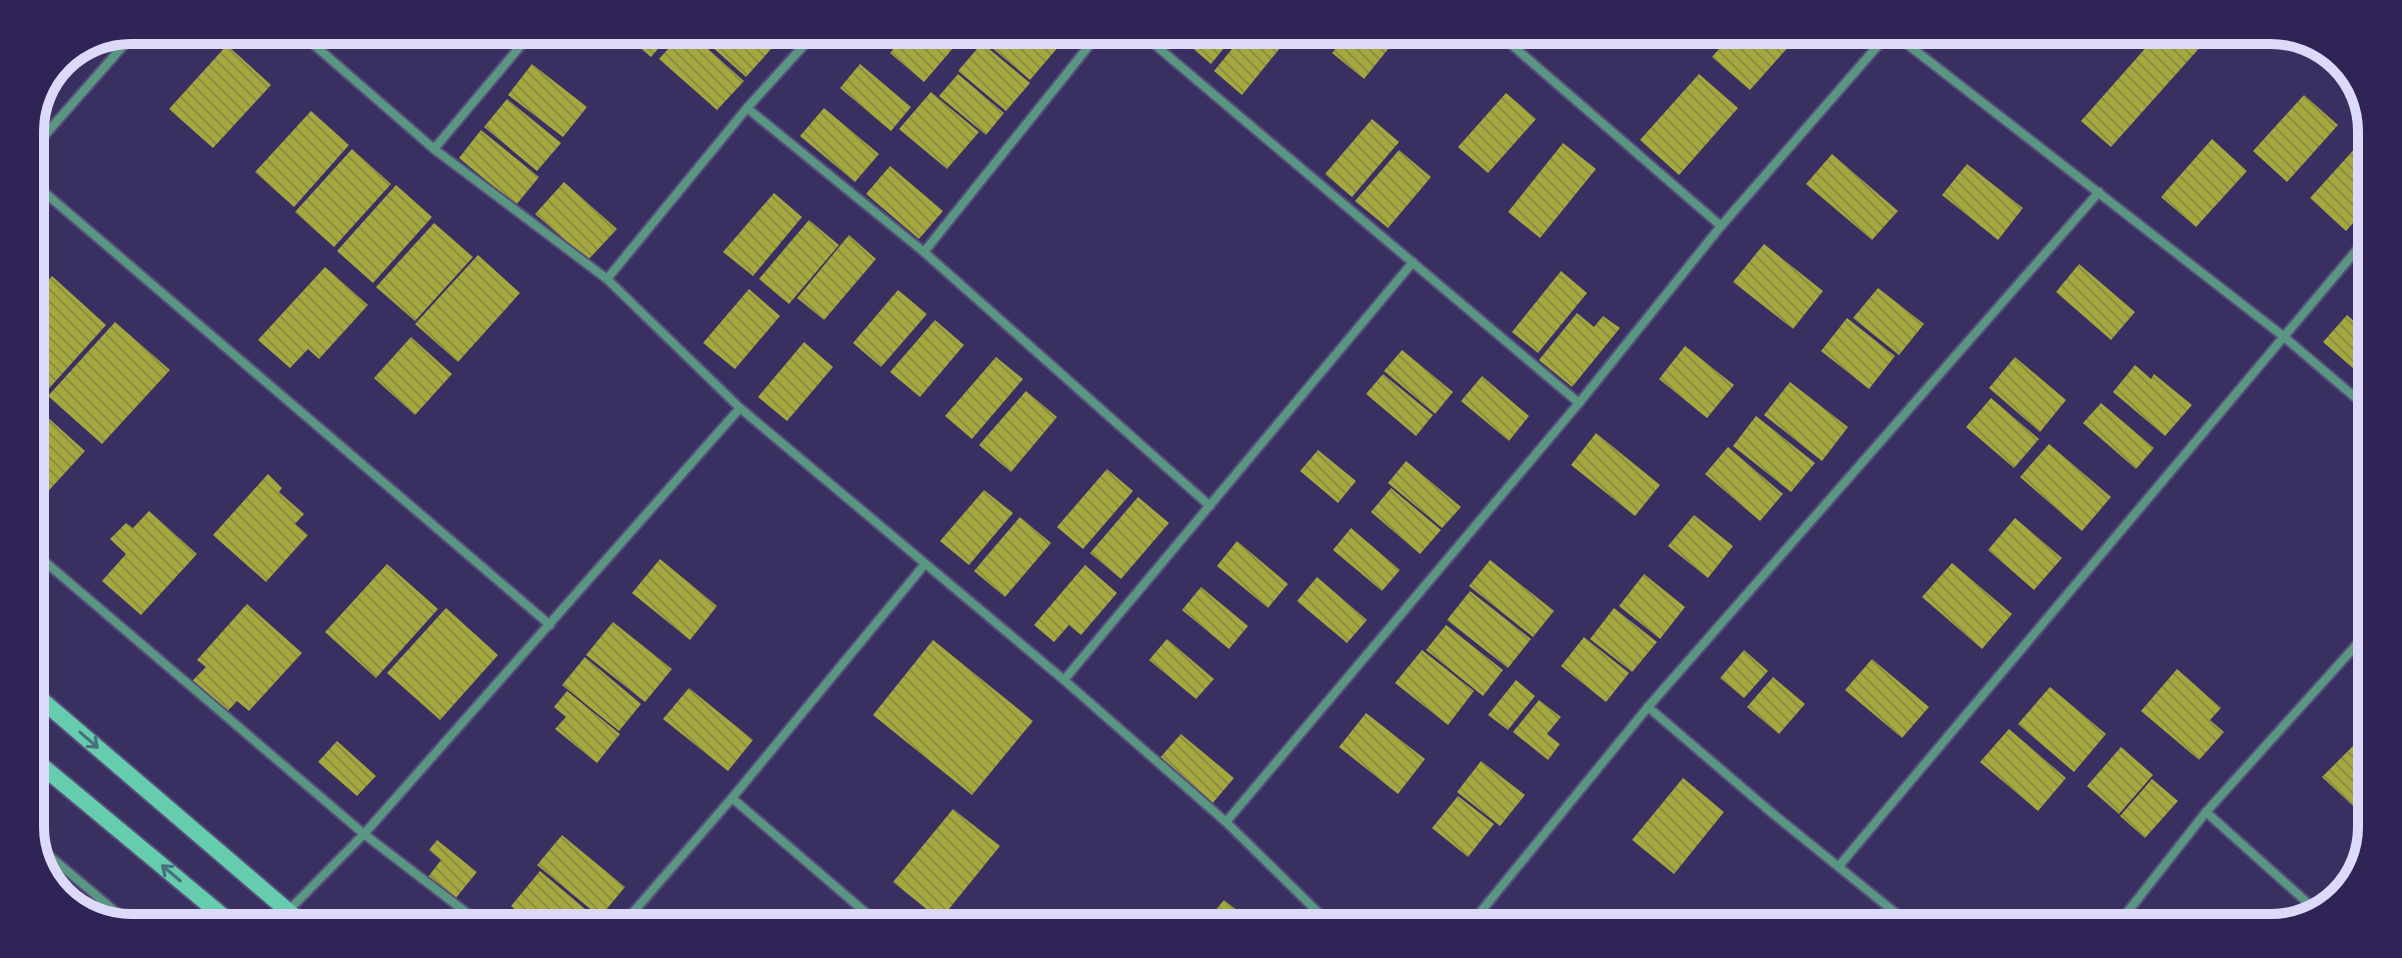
<svg xmlns="http://www.w3.org/2000/svg" width="2402" height="958" viewBox="0 0 2402 958" font-family="Signika,sans-serif">
  <defs>
    <pattern id="building-back-hatch" width="6" height="6" patternUnits="userSpaceOnUse" patternTransform="scale(2)"><rect width="6" height="6" fill="#a5a83f"/><path d="M-1 5l2 2M0 0l6 6M5-1l2 2" fill="none" stroke="#8c8e42"/></pattern>
  </defs>
  <rect width="100%" height="100%" fill="#392f60"/>
  <g fill="url(#building-back-hatch)">
    <path d="M620,31H673L651,57Z"/>
    <path d="M684,31H688L744,81L717,110L659,59Z"/>
    <path d="M694,31L754,32L772,48L746,77Z"/>
    <path d="M889,32H950L960,40L924,82L890,53L900,41Z"/>
    <path d="M994,32H1043L1059,46L1030,80L985,42Z"/>
    <path d="M1187,33H1205L1224,48L1211,64L1182,39Z"/>
    <path d="M1209,33H1239L1227,48Z"/>
    <path d="M1245,33H1284L1289,37L1242,95L1214,71Z"/>
    <path d="M1348,33H1401L1364,79L1332,53Z"/>
    <path d="M1732,34H1796L1798,36L1750,90L1712,57Z"/>
    <path d="M2157,35H2211L2111,147L2081,121Z"/>
    <path d="M982,43L1030,83L1006,111L958,71Z"/>
    <path d="M227,45L271,85L213,148L169,109Z"/>
    <path d="M532,64L587,107L563,137L508,95Z"/>
    <path d="M860,64L911,107L891,131L840,88Z"/>
    <path d="M958,74L1004,113L986,135L939,96Z"/>
    <path d="M1699,74L1738,108L1679,175L1640,140Z"/>
    <path d="M49,83L58,90L33,120V119Z"/>
    <path d="M931,92L979,132L947,169L899,129Z"/>
    <path d="M1506,93L1536,119L1488,173L1458,147Z"/>
    <path d="M2304,95L2338,125L2287,182L2253,151Z"/>
    <path d="M507,99L561,143L537,171L484,127Z"/>
    <path d="M824,108L879,154L855,182L800,136Z"/>
    <path d="M311,111L349,145L294,207L255,172Z"/>
    <path d="M1372,119L1399,142L1352,197L1325,174Z"/>
    <path d="M481,130L539,177L516,205L459,158Z"/>
    <path d="M2368,134L2372,137L2371,203L2346,231L2310,198Z"/>
    <path d="M2212,139L2247,171L2196,227L2161,197Z"/>
    <path d="M1563,143L1596,169L1540,238L1508,212Z"/>
    <path d="M352,149L391,184L334,247L295,212Z"/>
    <path d="M1399,150L1431,177L1388,228L1355,201Z"/>
    <path d="M1832,154L1898,211L1872,240L1806,184Z"/>
    <path d="M1967,164L2023,208L1998,240L1942,195Z"/>
    <path d="M890,166L943,211L919,239L866,194Z"/>
    <path d="M564,182L617,229L588,260L535,214Z"/>
    <path d="M396,185L432,217L373,283L337,251Z"/>
    <path d="M774,193L802,217L753,276L723,252Z"/>
    <path d="M809,220L839,245L789,304L759,279Z"/>
    <path d="M434,223L473,257L415,321L376,287Z"/>
    <path d="M849,235L876,259L824,320L797,298Z"/>
    <path d="M1764,244L1823,291L1793,329L1733,282Z"/>
    <path d="M478,255L520,293L458,362L415,324Z"/>
    <path d="M2079,264L2135,312L2111,340L2056,292Z"/>
    <path d="M325,267L368,305L319,359L308,349L290,368L258,340Z"/>
    <path d="M1561,271L1587,293L1538,353L1512,332Z"/>
    <path d="M52,276L106,325L44,394L30,382V300Z"/>
    <path d="M1878,288L1924,324L1899,355L1853,318Z"/>
    <path d="M749,289L780,316L735,369L703,343Z"/>
    <path d="M898,290L927,314L881,367L853,343Z"/>
    <path d="M1577,313L1594,327L1603,316L1620,328L1572,387L1539,360Z"/>
    <path d="M2347,315L2370,335V383L2323,342Z"/>
    <path d="M1847,318L1895,356L1869,389L1821,351Z"/>
    <path d="M935,320L964,345L920,397L890,372Z"/>
    <path d="M115,322L170,370L102,444L48,396Z"/>
    <path d="M411,337L452,374L415,415L374,378Z"/>
    <path d="M804,342L833,367L787,421L758,397Z"/>
    <path d="M1685,346L1734,385L1707,418L1659,379Z"/>
    <path d="M1402,350L1453,392L1435,414L1384,371Z"/>
    <path d="M996,357L1023,379L972,439L945,416Z"/>
    <path d="M2015,357L2066,400L2040,432L1989,388Z"/>
    <path d="M2135,365L2151,379L2154,374L2192,405L2165,436L2113,392Z"/>
    <path d="M1383,374L1433,415L1416,436L1366,394Z"/>
    <path d="M1482,376L1529,416L1509,441L1461,401Z"/>
    <path d="M1790,382L1848,427L1822,461L1764,415Z"/>
    <path d="M1026,391L1057,417L1011,472L979,445Z"/>
    <path d="M1991,398L2039,439L2014,468L1966,427Z"/>
    <path d="M2101,403L2154,448L2136,469L2083,423Z"/>
    <path d="M34,405L85,451L30,511V410Z"/>
    <path d="M1756,416L1815,463L1791,492L1733,446Z"/>
    <path d="M1596,433L1660,485L1635,516L1571,465Z"/>
    <path d="M2049,444L2111,497L2082,531L2020,477Z"/>
    <path d="M1728,447L1783,494L1760,521L1705,474Z"/>
    <path d="M1318,450L1356,481L1338,503L1300,471Z"/>
    <path d="M1406,461L1461,507L1442,528L1388,483Z"/>
    <path d="M1107,469L1133,491L1083,549L1057,527Z"/>
    <path d="M268,474L282,488L279,492L304,514L295,524L308,535L266,582L213,535Z"/>
    <path d="M1391,488L1441,530L1420,554L1371,512Z"/>
    <path d="M984,490L1013,513L969,565L940,541Z"/>
    <path d="M1138,497L1169,523L1121,579L1090,553Z"/>
    <path d="M149,511L197,554L141,615L102,581L126,554L110,539L126,523L133,528Z"/>
    <path d="M1694,515L1733,546L1708,578L1668,546Z"/>
    <path d="M1020,517L1051,543L1005,597L974,571Z"/>
    <path d="M2015,518L2062,558L2034,590L1988,550Z"/>
    <path d="M1351,528L1400,570L1382,591L1333,550Z"/>
    <path d="M1237,541L1288,584L1268,608L1217,566Z"/>
    <path d="M660,559L717,606L690,640L632,593Z"/>
    <path d="M1490,560L1554,611L1533,637L1469,586Z"/>
    <path d="M1952,563L2012,614L1982,649L1922,597Z"/>
    <path d="M387,564L438,609L376,678L325,632Z"/>
    <path d="M1085,565L1117,593L1081,635L1069,625L1054,642L1034,625Z"/>
    <path d="M1644,574L1685,607L1660,639L1619,606Z"/>
    <path d="M1317,577L1367,620L1347,643L1297,601Z"/>
    <path d="M1201,587L1248,626L1229,649L1182,610Z"/>
    <path d="M1470,591L1531,639L1508,668L1447,620Z"/>
    <path d="M247,604L302,653L249,711L237,701L226,713L191,682L206,667L197,660Z"/>
    <path d="M446,608L498,655L440,720L387,673Z"/>
    <path d="M1614,608L1657,642L1632,672L1590,639Z"/>
    <path d="M613,622L672,669L645,702L586,655Z"/>
    <path d="M1446,625L1503,670L1483,696L1426,650Z"/>
    <path d="M1584,637L1629,673L1606,702L1561,666Z"/>
    <path d="M1167,639L1214,679L1196,699L1149,660Z"/>
    <path d="M933,640L1033,721L972,795L873,715Z"/>
    <path d="M1422,650L1474,691L1448,725L1395,683Z"/>
    <path d="M1744,650L1768,671L1744,698L1720,678Z"/>
    <path d="M585,657L641,704L619,731L562,685Z"/>
    <path d="M1872,659L1929,707L1902,738L1845,690Z"/>
    <path d="M2177,669L2221,708L2210,720L2224,732L2199,760L2141,711Z"/>
    <path d="M1773,677L1805,704L1779,734L1747,707Z"/>
    <path d="M1516,680L1535,696L1508,730L1488,715Z"/>
    <path d="M2050,687L2106,734L2074,772L2018,724Z"/>
    <path d="M689,688L753,740L728,771L663,719Z"/>
    <path d="M567,691L620,734L597,763L555,729L566,717L554,707Z"/>
    <path d="M1539,700L1561,717L1547,734L1560,744L1548,760L1513,732Z"/>
    <path d="M1366,713L1425,759L1398,794L1339,747Z"/>
    <path d="M2009,729L2066,778L2038,811L1980,762Z"/>
    <path d="M1181,734L1234,778L1211,805L1158,760Z"/>
    <path d="M337,741L376,776L357,796L318,762Z"/>
    <path d="M2353,746L2367,760V819L2322,777Z"/>
    <path d="M2121,747L2153,775L2119,814L2087,786Z"/>
    <path d="M1481,761L1525,795L1500,826L1457,792Z"/>
    <path d="M1683,778L1724,812L1674,874L1632,840Z"/>
    <path d="M2152,779L2178,801L2145,838L2120,816Z"/>
    <path d="M1458,796L1494,824L1468,857L1432,828Z"/>
    <path d="M953,809L1000,846L940,920L893,882Z"/>
    <path d="M562,835L625,887L600,917L537,865Z"/>
    <path d="M437,840L477,872L455,899L428,877L441,860L429,850Z"/>
    <path d="M540,871L596,918L591,924H532L511,906Z"/>
    <path d="M1224,900L1256,925H1203Z"/>
  </g>
  <g fill="none" stroke-linecap="round" stroke-linejoin="round">
    <defs>
      <g id="minor">
        <path d="M297,30L434,149L607,279L740,408L1064,680L1226,822L1332,926"/>
        <path d="M1141,33L1579,403"/>
        <path d="M1498,33L1721,226"/>
        <path d="M1894,34L2283,336L2370,410"/>
        <path d="M2305,36L2355,81"/>
        <path d="M747,108L924,252L1210,506"/>
        <path d="M434,149L533,31"/>
        <path d="M30,152L137,30"/>
        <path d="M30,180L550,625"/>
        <path d="M924,252L1100,32"/>
        <path d="M607,279L747,108L816,32"/>
        <path d="M30,549L364,834L480,923"/>
        <path d="M1064,680L1413,262"/>
        <path d="M1648,707L1772,813L1913,927"/>
        <path d="M732,798L879,924"/>
        <path d="M2206,812L2319,913"/>
        <path d="M1226,822L1579,403L1721,226L1888,34"/>
        <path d="M33,842L129,923"/>
        <path d="M1839,866L2371,233"/>
        <path d="M288,911L364,834L740,408"/>
        <path d="M623,924L732,798L925,564"/>
        <path d="M1469,926L1648,707L2099,192"/>
        <path d="M2115,928L2206,812L2368,632"/>
      </g>
      <g id="secondary">
        <path d="M30,690L302,923"/>
        <path d="M30,756L231,923"/>
      </g>
    </defs>
    <use href="#minor" stroke="#574e7c" stroke-width="12"/>
    <use href="#secondary" stroke="#574e7c" stroke-width="20"/>
    <use href="#minor" stroke="#5a9783" stroke-width="8"/>
    <use href="#secondary" stroke="#65ccad" stroke-width="16"/>
  </g>
  <defs><path id="oneway-shaft" d="M-6 0H5M1.5-3L5.5 0L1.5 3" fill="none" stroke-width="1.6" stroke-linecap="round" stroke-linejoin="round" transform="scale(2)"/></defs>
  <g stroke="#47707d">
    <use href="#oneway-shaft" transform="translate(89 740) rotate(41)"/>
    <use href="#oneway-shaft" transform="translate(171 873) rotate(-140)"/>
  </g>
  <path d="M0 0H2402V958H0ZM131 44H2271A87 87 0 0 1 2358 131V827A87 87 0 0 1 2271 914H131A87 87 0 0 1 44 827V131A87 87 0 0 1 131 44Z" fill="#2f2455" fill-rule="evenodd"/>
  <path fill="none" stroke="#dddaf9" stroke-width="10" d="M131 44H2271A87 87 0 0 1 2358 131V827A87 87 0 0 1 2271 914H131A87 87 0 0 1 44 827V131A87 87 0 0 1 131 44Z"/>
</svg>
